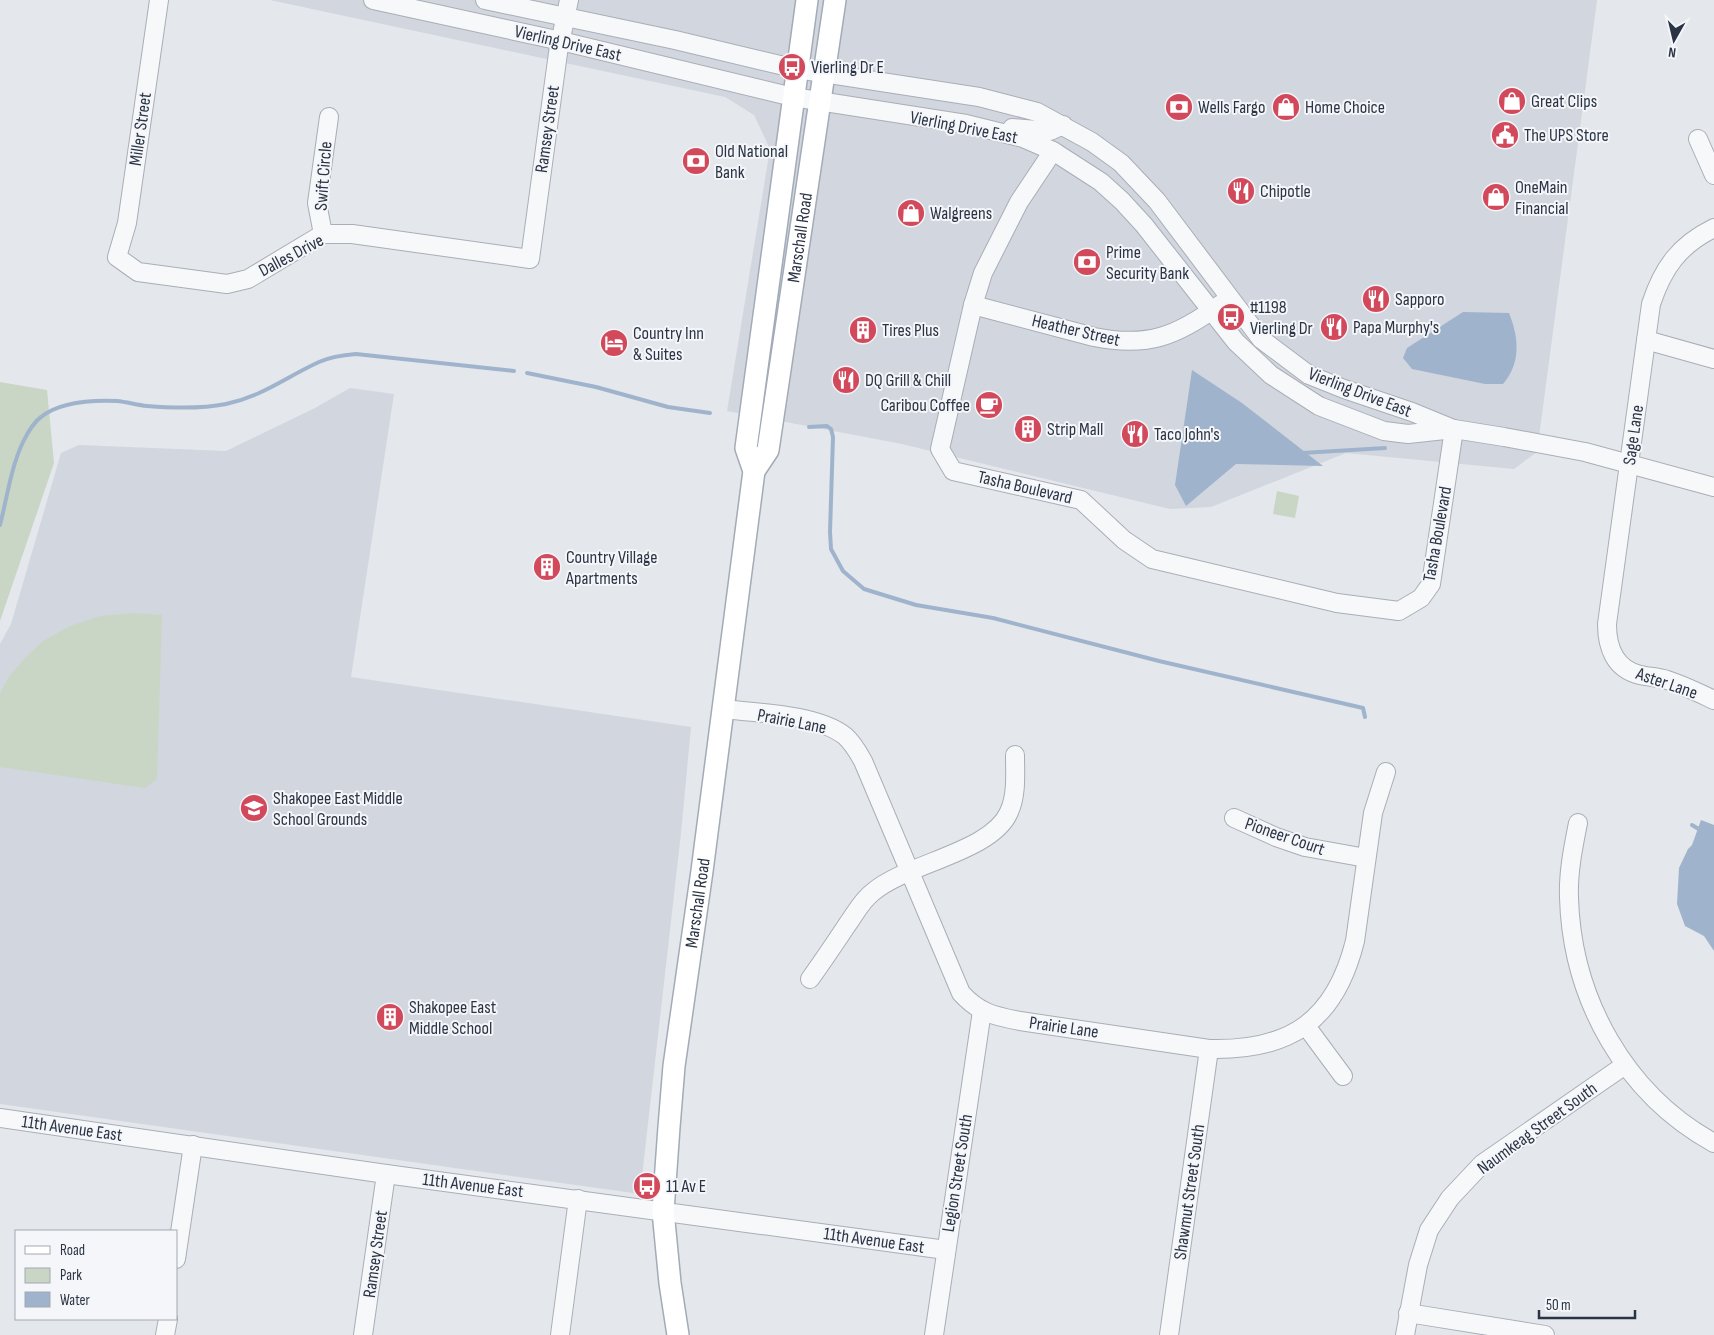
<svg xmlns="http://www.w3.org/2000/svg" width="1714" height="1335" viewBox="0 0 1714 1335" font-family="'Sofia Sans Condensed',sans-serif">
  <rect width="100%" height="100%" fill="#e4e7ec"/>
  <g fill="#d2d6de">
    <path d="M270,0H1597L1537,452L1514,469L1346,453L1211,507L1170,509L902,444L727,411L770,149L754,115L725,97Z"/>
    <path d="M350,388L394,394L351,677L691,727L681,833L640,1194L0,1104V644L11,624L61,453L79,445L226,451L315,408Z"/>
  </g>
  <g fill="#c9d6c5">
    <path d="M0,382L47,390L54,463L0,621Z"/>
    <path d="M1277,491L1299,496L1295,518L1273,514Z"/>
    <path d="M131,613L162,615L157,779L145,788L0,767V693L8,678L24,659L43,641L70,626L100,616Z"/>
  </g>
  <g fill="#9fb4cc">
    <path d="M1463,312L1509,313C1519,338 1521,363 1503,384H1485L1412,369L1403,358L1407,348Z"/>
    <path d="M1192,370L1242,403L1323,466L1236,464L1186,506L1175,485Z"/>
    <path d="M1701,820L1714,825V951L1704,936L1685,926L1677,904L1679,868L1688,849L1692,845Z"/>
  </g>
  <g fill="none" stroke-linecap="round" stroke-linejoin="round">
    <g stroke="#9fb4cc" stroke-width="4">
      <path d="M527,373L596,387L668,407L710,413"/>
      <path d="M809,427L827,426L831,429L833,437L830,532L831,549L843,571L864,589L916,605L993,618L1159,661L1363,708L1365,717"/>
      <path d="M1302,453L1385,448"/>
      <path d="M0,525C7,498 11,467 23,442C27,434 34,422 41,417C61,401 93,400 117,401C127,402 137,405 147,406C172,408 201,409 226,404C263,396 286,377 319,362C330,357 343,355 356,354L514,371"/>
      <path d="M1692,825L1702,831"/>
    </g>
    <defs>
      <g id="minor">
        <path d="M159,0L127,223L117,257L138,272L227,284L248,279L323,234H352L530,259L558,53L569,0"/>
        <path d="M373,0L561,41L793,97L966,124L1023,138L1053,151L1101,182L1122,201L1144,225L1236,342L1271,375L1319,406L1384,431L1408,434L1454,429L1504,437L1585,452L1714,487"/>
        <path d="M485,0L675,40L797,69L979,97L1037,112L1092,142L1121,163L1157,201L1261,339L1309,375L1344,389L1412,412L1451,428"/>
        <path d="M1012,128L1050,131L1063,125"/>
        <path d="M1698,139L1714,175"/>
        <path d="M1053,151L1019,202L983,273L973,305L940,449L953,471L1081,500L1124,540L1152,559L1337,603L1399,611L1421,598L1431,584L1454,429"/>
        <path d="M1714,228C1679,245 1663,268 1651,304L1607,624C1607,648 1615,669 1640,675C1649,677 1658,677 1667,680C1683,685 1699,693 1714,700"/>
        <path d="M323,234L317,203L329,117"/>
        <path d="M973,305L1094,337C1148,348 1177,336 1221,304"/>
        <path d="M1646,340L1714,359"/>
        <path d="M722,709C758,713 817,714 845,736C853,743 858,752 863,761L961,993C979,1013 994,1016 1020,1021L1209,1049C1290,1051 1335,1021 1355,941L1373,813L1386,772"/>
        <path d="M1234,818L1276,837L1305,847L1366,858"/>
        <path d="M1578,823C1573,848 1568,873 1569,898C1572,999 1625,1094 1714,1143"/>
        <path d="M810,979C823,961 835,943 847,925C855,914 862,900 873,892C907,863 992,852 1009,812C1017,795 1015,773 1015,755"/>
        <path d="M1306,1026L1343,1076"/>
        <path d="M0,1118L386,1174L946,1250"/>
        <path d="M176,1259L193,1145"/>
        <path d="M1408,1313L1545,1335"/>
        <path d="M165,1335L168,1319"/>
        <path d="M363,1335L386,1174"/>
        <path d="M560,1335L578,1199"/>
        <path d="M934,1335L982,1011"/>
        <path d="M1169,1335L1209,1049"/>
        <path d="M1405,1335L1418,1265L1429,1230L1450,1198L1482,1164L1625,1065"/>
      </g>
      <g id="major">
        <path id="s1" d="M754,471L768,450L835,0"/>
        <path id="s2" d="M678,1335L670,1283L663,1211L669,1127L674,1066L702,871L754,471L746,448L807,0"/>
      </g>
    </defs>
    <use href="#minor" stroke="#a9aeb7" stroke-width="20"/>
    <use href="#major" stroke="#a3abb8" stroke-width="24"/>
    <use href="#minor" stroke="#f7f8fa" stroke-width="18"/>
    <use href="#major" stroke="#fff" stroke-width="21"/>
  </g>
  <defs>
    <symbol id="bus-disc" viewBox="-11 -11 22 22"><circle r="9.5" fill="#d1495b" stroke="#f4f6f9"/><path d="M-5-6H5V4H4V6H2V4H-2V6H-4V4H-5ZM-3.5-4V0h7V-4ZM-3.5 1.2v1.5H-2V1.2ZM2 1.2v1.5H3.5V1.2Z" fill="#fff"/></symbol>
    <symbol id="shop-disc" viewBox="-11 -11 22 22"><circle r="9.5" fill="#d1495b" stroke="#f4f6f9"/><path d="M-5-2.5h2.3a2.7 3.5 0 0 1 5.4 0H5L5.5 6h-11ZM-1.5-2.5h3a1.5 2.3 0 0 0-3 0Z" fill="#fff"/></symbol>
    <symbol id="bank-disc" viewBox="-11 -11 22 22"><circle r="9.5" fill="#d1495b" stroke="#f4f6f9"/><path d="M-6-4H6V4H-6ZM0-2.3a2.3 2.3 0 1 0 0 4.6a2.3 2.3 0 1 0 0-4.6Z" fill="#fff"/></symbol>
    <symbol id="civic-disc" viewBox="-11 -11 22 22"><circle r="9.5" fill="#d1495b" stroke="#f4f6f9"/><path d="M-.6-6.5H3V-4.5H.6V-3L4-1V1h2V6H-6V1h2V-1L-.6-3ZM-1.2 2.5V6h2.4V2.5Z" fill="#fff"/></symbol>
    <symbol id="restaurant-disc" viewBox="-11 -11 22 22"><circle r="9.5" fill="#d1495b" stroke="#f4f6f9"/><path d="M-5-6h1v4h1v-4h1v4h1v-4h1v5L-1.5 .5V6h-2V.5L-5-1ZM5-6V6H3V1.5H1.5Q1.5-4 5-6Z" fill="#fff"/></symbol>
    <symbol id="building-disc" viewBox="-11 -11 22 22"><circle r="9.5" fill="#d1495b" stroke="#f4f6f9"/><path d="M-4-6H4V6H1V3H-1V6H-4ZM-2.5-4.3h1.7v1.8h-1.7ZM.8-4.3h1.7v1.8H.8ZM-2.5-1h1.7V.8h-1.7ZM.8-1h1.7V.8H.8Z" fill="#fff"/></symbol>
    <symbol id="hotel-disc" viewBox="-11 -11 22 22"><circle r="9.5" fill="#d1495b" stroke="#f4f6f9"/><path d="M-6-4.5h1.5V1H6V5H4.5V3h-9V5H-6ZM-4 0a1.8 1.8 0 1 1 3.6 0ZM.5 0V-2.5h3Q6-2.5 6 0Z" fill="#fff"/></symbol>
    <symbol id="cafe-disc" viewBox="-11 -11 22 22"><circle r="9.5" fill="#d1495b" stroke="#f4f6f9"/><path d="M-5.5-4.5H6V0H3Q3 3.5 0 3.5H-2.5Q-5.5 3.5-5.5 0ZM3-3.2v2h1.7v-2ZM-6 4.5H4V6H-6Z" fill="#fff"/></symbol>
    <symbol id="school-disc" viewBox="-11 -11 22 22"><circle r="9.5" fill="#d1495b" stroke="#f4f6f9"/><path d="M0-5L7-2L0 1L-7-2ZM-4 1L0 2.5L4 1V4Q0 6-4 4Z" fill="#fff"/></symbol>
  </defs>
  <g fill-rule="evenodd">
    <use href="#bus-disc" x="776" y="51" width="32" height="32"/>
    <use href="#shop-disc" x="1496" y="85" width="32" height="32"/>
    <use href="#bank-disc" x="1163" y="91" width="32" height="32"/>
    <use href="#shop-disc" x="1270" y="91" width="32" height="32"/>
    <use href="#civic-disc" x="1489" y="119" width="32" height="32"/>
    <use href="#bank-disc" x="680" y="145" width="32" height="32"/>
    <use href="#restaurant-disc" x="1225" y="175" width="32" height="32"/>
    <use href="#shop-disc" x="1480" y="181" width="32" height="32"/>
    <use href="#shop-disc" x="895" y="197" width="32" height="32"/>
    <use href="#bank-disc" x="1071" y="246" width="32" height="32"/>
    <use href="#restaurant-disc" x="1360" y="283" width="32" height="32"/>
    <use href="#bus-disc" x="1215" y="301" width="32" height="32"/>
    <use href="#restaurant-disc" x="1318" y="311" width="32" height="32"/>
    <use href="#building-disc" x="847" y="314" width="32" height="32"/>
    <use href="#hotel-disc" x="598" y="327" width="32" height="32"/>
    <use href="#restaurant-disc" x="830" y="364" width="32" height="32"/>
    <use href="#cafe-disc" x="973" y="389" width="32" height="32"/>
    <use href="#building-disc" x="1012" y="413" width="32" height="32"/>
    <use href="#restaurant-disc" x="1119" y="418" width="32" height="32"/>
    <use href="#building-disc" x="531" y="551" width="32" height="32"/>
    <use href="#school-disc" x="238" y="792" width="32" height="32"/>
    <use href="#building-disc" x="374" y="1001" width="32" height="32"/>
    <use href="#bus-disc" x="631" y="1170" width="32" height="32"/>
  </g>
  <g text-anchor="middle" stroke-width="4" stroke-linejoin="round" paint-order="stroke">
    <g font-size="18" fill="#2b3445" stroke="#f4f6f9">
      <text transform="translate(568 43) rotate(13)" y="6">Vierling Drive East</text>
      <text transform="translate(964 127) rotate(11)" y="6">Vierling Drive East</text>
      <text transform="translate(140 129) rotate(-82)" y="6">Miller Street</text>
      <text transform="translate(547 129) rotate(-82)" y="6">Ramsey Street</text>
      <text transform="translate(323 176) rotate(-86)" y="6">Swift Circle</text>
      <text dy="6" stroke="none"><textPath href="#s1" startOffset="240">Marschall Road</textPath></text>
      <text transform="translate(291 255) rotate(-28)" y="6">Dalles Drive</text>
      <text transform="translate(1076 330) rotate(13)" y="6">Heather Street</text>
      <text transform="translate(1360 392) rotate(21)" y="6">Vierling Drive East</text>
      <text transform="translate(1633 435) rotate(-82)" y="6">Sage Lane</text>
      <text transform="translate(1025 487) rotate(13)" y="6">Tasha Boulevard</text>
      <text transform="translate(1437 534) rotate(-80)" y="6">Tasha Boulevard</text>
      <text transform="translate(1667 683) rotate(19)" y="6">Aster Lane</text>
      <text transform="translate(792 721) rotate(11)" y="6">Prairie Lane</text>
      <text transform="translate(1285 836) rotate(19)" y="6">Pioneer Court</text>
      <text dy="6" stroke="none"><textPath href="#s2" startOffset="435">Marschall Road</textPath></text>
      <text transform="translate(1064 1027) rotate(8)" y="6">Prairie Lane</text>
      <text transform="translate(72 1128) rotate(8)" y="6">11th Avenue East</text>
      <text transform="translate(1537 1128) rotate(-36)" y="6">Naumkeag Street South</text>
      <text transform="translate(957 1173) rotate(-81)" y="6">Legion Street South</text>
      <text transform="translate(473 1185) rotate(7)" y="6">11th Avenue East</text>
      <text transform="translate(1189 1192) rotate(-82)" y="6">Shawmut Street South</text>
      <text transform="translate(874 1240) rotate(8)" y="6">11th Avenue East</text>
      <text transform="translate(375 1254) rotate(-82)" y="6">Ramsey Street</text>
    </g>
    <g font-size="18" fill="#2b3445" stroke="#f4f6f9" text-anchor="start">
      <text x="811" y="73">Vierling Dr E</text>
      <text x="1531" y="107">Great Clips</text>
      <text x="1198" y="113">Wells Fargo</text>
      <text x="1305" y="113">Home Choice</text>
      <text x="1524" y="141">The UPS Store</text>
      <text x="715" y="157">Old National<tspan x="715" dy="21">Bank</tspan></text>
      <text x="1515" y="193">OneMain<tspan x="1515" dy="21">Financial</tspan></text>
      <text x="1260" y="197">Chipotle</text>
      <text x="930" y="219">Walgreens</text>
      <text x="1106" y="258">Prime<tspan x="1106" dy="21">Security Bank</tspan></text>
      <text x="1395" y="305">Sapporo</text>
      <text x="1250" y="313">#1198<tspan x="1250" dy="21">Vierling Dr</tspan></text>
      <text x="1353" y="333">Papa Murphy's</text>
      <text x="882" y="336">Tires Plus</text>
      <text x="633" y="339">Country Inn<tspan x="633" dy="21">&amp; Suites</tspan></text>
      <text x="865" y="386">DQ Grill &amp; Chill</text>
      <text x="970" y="411" text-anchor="end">Caribou Coffee</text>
      <text x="1047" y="435">Strip Mall</text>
      <text x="1154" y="440">Taco John's</text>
      <text x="566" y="563">Country Village<tspan x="566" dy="21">Apartments</tspan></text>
      <text x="273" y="804">Shakopee East Middle<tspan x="273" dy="21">School Grounds</tspan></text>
      <text x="409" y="1013">Shakopee East<tspan x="409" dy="21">Middle School</tspan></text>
      <text x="666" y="1192">11 Av E</text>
    </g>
  </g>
  <rect x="15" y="1230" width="162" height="90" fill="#f4f6f9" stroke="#a4a8b1"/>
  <rect x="25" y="1246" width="25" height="8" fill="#ffffff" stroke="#a4a8b1"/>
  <text x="60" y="1255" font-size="15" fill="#2b3445">Road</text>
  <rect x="25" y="1268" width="25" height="15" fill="#c9d6c5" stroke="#a4a8b1"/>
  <text x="60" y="1280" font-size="15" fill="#2b3445">Park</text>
  <rect x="25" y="1292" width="25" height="15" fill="#9fb4cc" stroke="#a4a8b1"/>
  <text x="60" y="1305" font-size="15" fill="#2b3445">Water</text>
  <g transform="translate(1674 40) rotate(188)" stroke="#f4f6f9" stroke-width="4" paint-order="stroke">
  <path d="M0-4L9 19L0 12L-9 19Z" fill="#2b3445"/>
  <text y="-8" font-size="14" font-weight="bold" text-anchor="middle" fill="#2b3445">N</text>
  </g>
  <path d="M1539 1310v8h96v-8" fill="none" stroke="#2b3445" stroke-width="2.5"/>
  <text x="1546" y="1310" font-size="15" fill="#2b3445" stroke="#f4f6f9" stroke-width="4" paint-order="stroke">50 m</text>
</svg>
